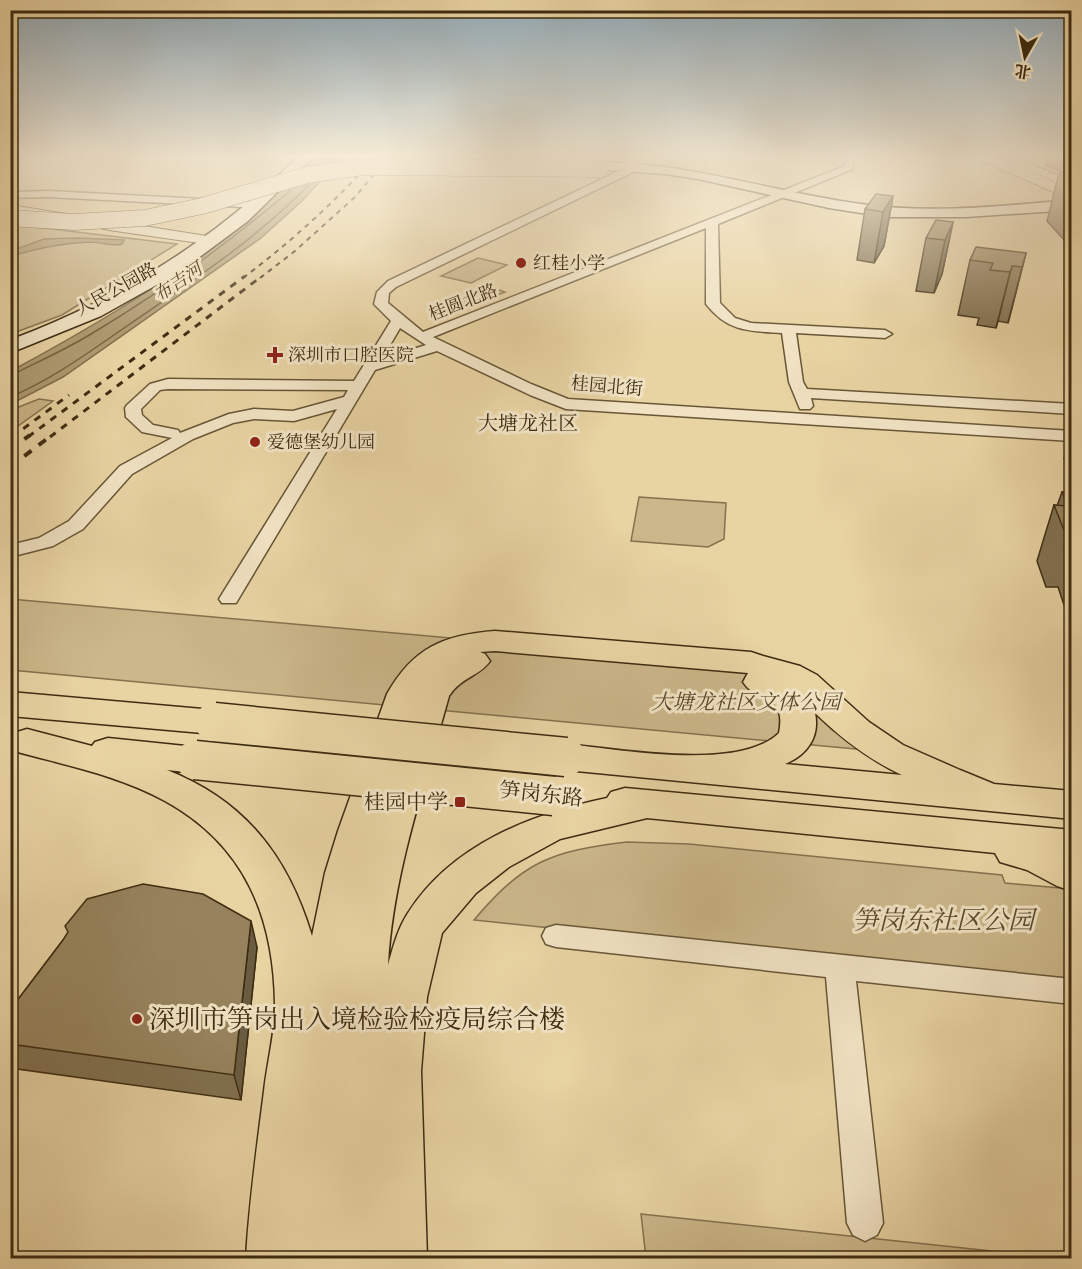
<svg xmlns="http://www.w3.org/2000/svg" width="1082" height="1269" viewBox="0 0 1082 1269" font-family="'Sorts Mill Goudy','Noto Serif SC',serif">
  <rect width="100%" height="100%" fill="#e8d3a3"/>
  <filter id="stains"><feTurbulence type="fractalNoise" baseFrequency=".00333" numOctaves="4"/><feColorMatrix values="0 0 0 0 .2 0 0 0 0 .09 0 0 0 0 .02 0 0 0 .5 -.17"/></filter>
  <radialGradient id="worn" r=".72"><stop offset=".6" stop-color="#630" stop-opacity="0"/><stop offset="1" stop-color="#630" stop-opacity=".3"/></radialGradient>
  <g fill="#cbb78a" stroke="#84724e" stroke-width="1.5">
    <path d="M10,224L177,244L62,315L11,334Z"/>
    <path d="M478,258L507,265L471,283L441,276Z"/>
    <path d="M488,286L505,292L473,305L457,299Z"/>
    <path d="M39,399L53,401L11,431V410Z"/>
    <path d="M639,497L726,503L724,539L708,547L631,541Z"/>
    <path d="M10,599L755,665L877,751L11,670Z"/>
    <path d="M627,842L689,844L1002,875L1005,883L1071,889V983L474,920C524,861 551,851 627,842Z"/>
    <path d="M641,1214L1059,1258H646Z"/>
  </g>
  <g fill="#ae9a71" stroke="#816e4b" stroke-width="1.5">
    <path d="M316,155H344L302,201L261,238L63,377L11,404V371C122,311 228,247 316,155Z"/>
    <path d="M77,238L124,240L122,244C112,247 101,242 90,242C65,243 39,248 15,255V259L11,260V251L44,239Z"/>
  </g>
  <g fill="none" stroke-linecap="round" stroke-linejoin="round">
    <g stroke="#766341" stroke-width="1.5">
      <path d="M10,376C37,362 65,350 91,334C162,292 228,243 291,190"/>
      <path d="M10,397C53,379 89,352 127,326C191,282 255,240 310,184"/>
    </g>
    <defs>
      <g id="minor">
        <path d="M395,155L429,158L434,161C426,166 400,166 393,158Z"/>
        <path d="M842,155H852L853,169L718,224L720,303L735,318L751,323L885,330L892,334L885,338L796,333L803,382L807,389L1072,404V414L811,398L813,406L810,409H800L789,382L782,333C749,331 728,332 706,304V228L433,337L531,384L568,399L1072,431V441L566,409L530,395L437,351L375,370L236,603H222L219,599L337,409L294,421L254,419L233,423L193,439L132,474L83,529L53,546L10,557V545L39,538L69,521L120,466L172,438L142,432L126,417L125,408L127,405L150,384L168,379L354,381L391,321L374,304L377,292L388,281L623,169L626,166H632L634,168L631,173L396,287L389,293L388,303L423,332L845,166ZM400,328L426,345L382,359ZM168,389L348,390L344,397L293,411L254,409L229,414L180,433L178,430L153,425L142,415L141,409L160,390Z"/>
        <path d="M994,155H1007L1062,177L1065,184L1056,186L1054,181Z"/>
        <path d="M48,191L259,202L264,205L259,208L48,197L10,198V192Z"/>
        <path d="M556,925L1072,979V1004L856,981L883,1223L877,1235L865,1241L853,1235L847,1223L826,977L556,947L546,944L542,936L546,928Z"/>
      </g>
      <g id="tertiary">
        <path d="M628,155H640L635,168L629,172L623,168Z"/>
        <path d="M968,155C1004,154 1040,176 1072,191V200Z"/>
        <path d="M10,205L213,237L220,241L213,245L109,230L47,217L10,213Z"/>
      </g>
      <g id="secondary">
        <path d="M300,155H315L248,221L178,273L101,316L10,353V340C124,297 214,240 300,155Z"/>
        <path d="M600,162C690,163 773,192 861,204C931,214 1002,206 1072,200V210L966,217H887L829,208L698,179L665,174L595,169L593,166L595,163Z"/>
      </g>
      <g id="primary">
        <path d="M495,631L751,652L763,656L800,666L817,675L869,722L903,745L960,770L994,784L1072,791V819L566,770L553,766L547,757L553,748L566,744C618,749 739,772 779,733C787,692 757,704 743,682L748,673L495,651L480,652L485,654L490,661C480,676 461,677 449,696C425,784 393,873 388,965C393,947 398,928 408,913C452,844 532,814 607,798L611,792L625,788L1072,830V891L1057,886L1027,870L1000,862L995,853L647,818L560,839L509,867L476,893L442,933L427,997L421,1071L427,1258H246C249,1203 257,1146 264,1091C267,1063 275,1034 275,1005C274,917 245,845 165,801C118,775 64,765 14,751L10,739L14,733L27,729L92,746L95,742L108,738L195,747L208,751L214,760L208,769L195,773L167,770C246,801 288,857 312,936L325,873L338,831L387,694C413,648 443,635 495,631ZM815,713C842,739 868,759 902,775L785,764C807,755 820,737 815,713Z"/>
        <path d="M10,692L214,710L227,714L232,722L227,730L214,734L10,716Z"/>
      </g>
    </defs>
    <use href="#minor" stroke="#685636" stroke-width="3"/>
    <use href="#tertiary" stroke="#685636" stroke-width="2"/>
    <use href="#secondary" stroke="#3e2c11" stroke-width="3"/>
    <use href="#primary" stroke="#3e2c11" stroke-width="3"/>
    <use href="#minor" fill="#f0e2c3" fill-rule="evenodd"/>
    <use href="#tertiary" fill="#f0e2c3" fill-rule="evenodd"/>
    <use href="#secondary" fill="#f0e2c3" fill-rule="evenodd"/>
    <use href="#primary" fill="#e8d3a3" fill-rule="evenodd"/>
    <g stroke="#3e2c11" stroke-width="2" stroke-dasharray="5 5" stroke-linecap="butt">
      <path d="M243,278C292,241 336,201 377,155"/>
      <path d="M260,278L295,251L355,197L390,155"/>
    </g>
    <g stroke="#3e2c11" stroke-width="3" stroke-dasharray="7 7" stroke-linecap="butt">
      <path d="M12,437L69,395"/>
      <path d="M28,437L245,276"/>
      <path d="M50,437L262,276"/>
    </g>
    <g stroke="#3e2c11" stroke-width="4" stroke-dasharray="9 9" stroke-linecap="butt">
      <path d="M10,438L14,435"/>
      <path d="M10,450L30,435"/>
      <path d="M10,467L52,435"/>
    </g>
    <defs>
      <path id="secondary-bridge" d="M10,218L74,222L145,218L202,206L307,175L362,167L600,169"/>
      <g id="primary-bridge">
        <path d="M214,722L566,757"/>
        <path d="M195,760L554,796"/>
      </g>
    </defs>
    <use href="#secondary-bridge" stroke="#3e2c11" stroke-width="17" stroke-linecap="butt"/>
    <use href="#primary-bridge" stroke="#3e2c11" stroke-width="41" stroke-linecap="butt"/>
    <use href="#secondary-bridge" stroke="#f0e2c3" stroke-width="16"/>
    <use href="#primary-bridge" stroke="#e8d3a3" stroke-width="38"/>
  </g>
  <g fill="#817150" stroke="#3e2c11" stroke-width="1.5">
    <path d="M1047,155H1071V240L1065,241L1047,221L1059,173H1065L1045,165Z"/>
    <path d="M893,196L884,246L874,263L857,260L865,209Z"/>
    <path d="M953,222L942,274L934,293L916,291L926,238Z"/>
    <path d="M1026,253L1008,323L998,321L996,328L977,325L979,318L958,315L970,260Z"/>
    <path d="M1071,436V461L1064,459L1070,438Z"/>
    <path d="M1062,492L1071,493V605H1064L1058,587H1046L1037,561L1054,505L1057,506Z"/>
    <path d="M63,940L257,947L241,1100L10,1068V1010Z"/>
  </g>
  <g fill="#695c41" stroke="#3e2c11" stroke-width="1.5">
    <path d="M893,196L884,246L874,263L883,212Z"/>
    <path d="M1071,217V240L1065,241Z"/>
    <path d="M953,222L942,274L934,293L945,240Z"/>
    <path d="M1026,253L1012,308L1008,323L1022,267Z"/>
    <path d="M1012,266L998,321L996,328L1010,272Z"/>
    <path d="M251,921L257,947L241,1100L234,1075Z"/>
  </g>
  <g fill="#96835d" stroke="#3e2c11" stroke-width="1.5">
    <path d="M1059,173L1071,174V185Z"/>
    <path d="M876,194L893,196L883,212L865,209Z"/>
    <path d="M936,220L953,222L945,240L926,238Z"/>
    <path d="M976,247L1026,253L1022,267L1012,266L1010,272L990,270L993,263L970,260Z"/>
    <path d="M1062,492L1071,493V530H1064L1054,505L1068,506Z"/>
    <path d="M143,884L203,894L251,921L234,1075L10,1044V1010L63,940L68,932L65,926L87,899Z"/>
  </g>
  <linearGradient id="sky" x2="0" y2="1"><stop stop-color="#91aab8"/><stop offset="0.47" stop-color="#f5ebd6"/><stop offset="1" stop-color="#f5ebd6" stop-opacity="0"/></linearGradient>
  <rect width="1082" height="332" fill="url(#sky)"/>
  <g fill="#8f2418" stroke="#f0e2c3" stroke-width="2">
    <circle cx="521" cy="263" r="6"/>
    <path d="M272 346h6v6h6v6h-6v6h-6v-6h-6v-6h6z"/>
    <circle cx="255" cy="442" r="6"/>
    <rect x="454" y="796" width="12" height="12" rx="3"/>
    <circle cx="137" cy="1019" r="6"/>
  </g>
  <g text-anchor="middle" stroke-width="6" stroke-linejoin="round" paint-order="stroke">
    <g font-size="18" fill="#3e2c11" stroke="#f0e2c3" text-anchor="start">
      <text x="533" y="269">红桂小学</text>
      <text x="288" y="361">深圳市口腔医院</text>
      <text x="267" y="448">爱德堡幼儿园</text>
    </g>
    <g font-size="18" font-style="italic" fill="#5a4829" stroke="#f0e2c3">
      <text transform="translate(178 282) rotate(-34)" y="6">布吉河</text>
    </g>
    <g font-size="18" fill="#3e2c11" stroke="#f0e2c3">
      <text transform="translate(116 289) rotate(-29)" y="6">人民公园路</text>
      <text transform="translate(463 302) rotate(-21)" y="6">桂圆北路</text>
      <text transform="translate(607 386) rotate(5)" y="6">桂园北街</text>
    </g>
    <g font-size="20" fill="#3e2c11" stroke="#f0e2c3">
      <text x="528" y="430">大塘龙社区</text>
    </g>
    <g font-size="21" font-style="italic" fill="#5a4829" stroke="#f0e2c3">
      <text x="746" y="709">大塘龙社区文体公园</text>
    </g>
    <g font-size="21" fill="#3e2c11" stroke="#f0e2c3">
      <text transform="translate(541 794) rotate(6)" y="7">笋岗东路</text>
    </g>
    <g font-size="21" fill="#3e2c11" stroke="#f0e2c3" text-anchor="end">
      <text x="448" y="809">桂园中学</text>
    </g>
    <g font-size="26" font-style="italic" fill="#5a4829" stroke="#f0e2c3">
      <text x="943" y="929">笋岗东社区公园</text>
    </g>
    <g font-size="26" fill="#3e2c11" stroke="#f0e2c3" text-anchor="start">
      <text x="149" y="1028">深圳市笋岗出入境检验检疫局综合楼</text>
    </g>
  </g>
  <rect width="1082" height="1269" fill="none" stroke="#e8d3a3" stroke-width="36"/>
  <rect x="12" y="12" width="1058" height="1245" fill="none" stroke="#3e2c11" stroke-width="3"/>
  <rect x="18" y="18" width="1046" height="1233" fill="none" stroke="#3e2c11" stroke-width="1.5"/>
  <g transform="translate(1025 57) rotate(189)" stroke="#f0e2c3" stroke-width="4.5" paint-order="stroke">
  <path d="M0-4.5L10 22L0 15L-10 22Z" fill="#3e2c11"/>
  <text y="-9" font-size="16" font-weight="bold" text-anchor="middle" fill="#3e2c11">北</text>
  </g>
  <rect width="100%" height="100%" filter="url(#stains)"/>
  <rect width="100%" height="100%" fill="url(#worn)"/>
</svg>
